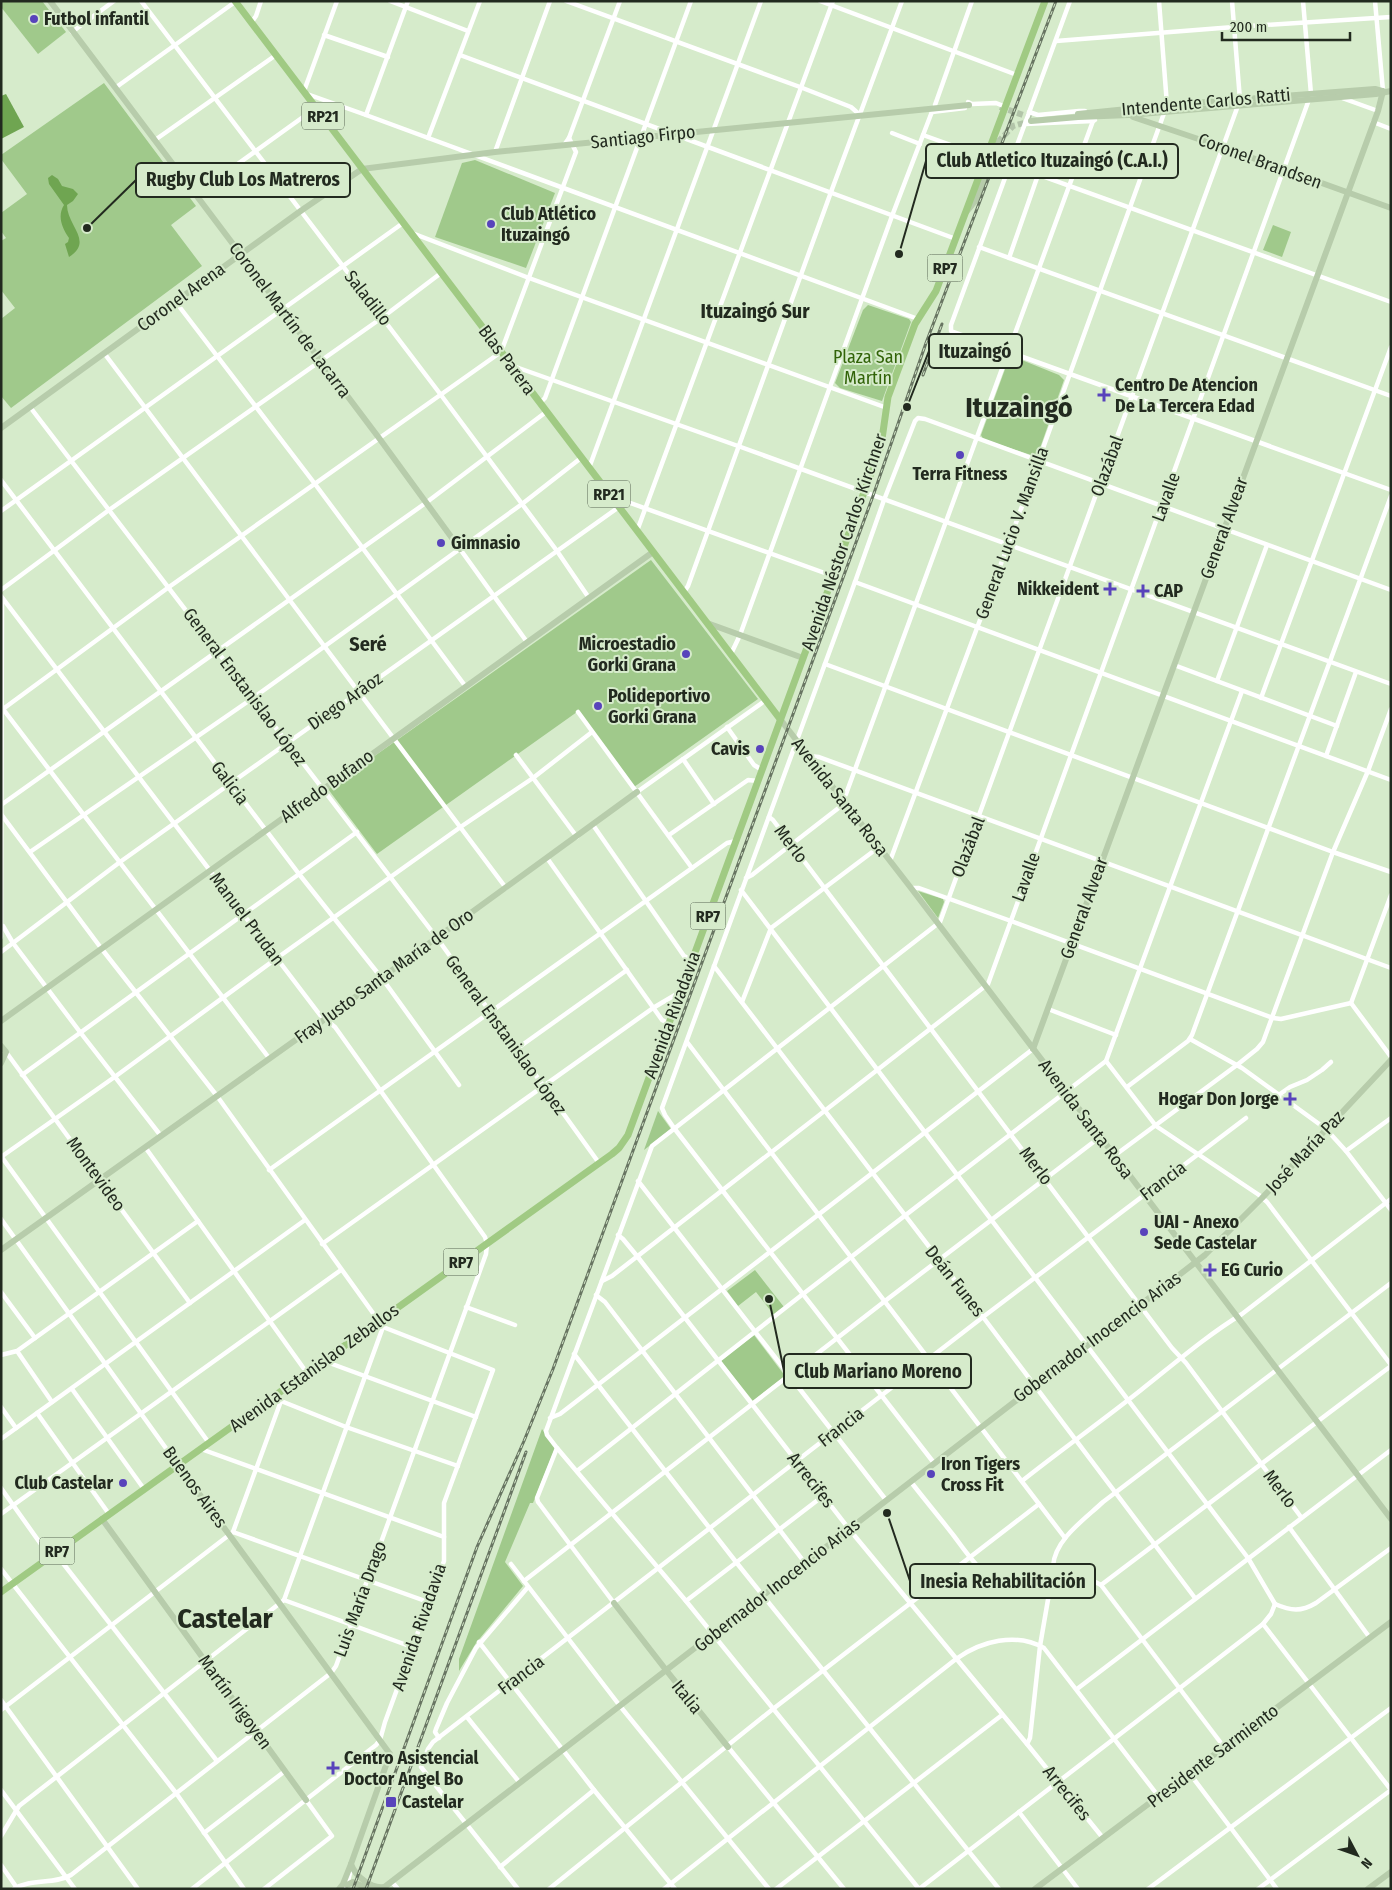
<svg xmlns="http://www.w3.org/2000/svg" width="1392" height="1890" viewBox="0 0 1392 1890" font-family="'Fira Sans Condensed',sans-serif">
  <rect width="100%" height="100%" fill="#d6ebcb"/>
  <g fill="#a0c98b">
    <path d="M1,1H42L66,32L38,54L1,7Z"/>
    <path d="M104,83L196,206L171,225L202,266L11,408L1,396V319L15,308L1,290V241L6,238L1,231V213L27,194L1,159V155Z"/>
    <path d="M475,160L555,193L526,268L435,237L462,163Z"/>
    <path d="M1273,225L1291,232L1282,257L1263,250Z"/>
    <path d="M868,305L909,319L911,322L882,401L840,388L835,383L863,310Z"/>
    <path d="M1014,357L1059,375L1064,380L1039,451L1034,456L983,439L981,435L1008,361L1010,358Z"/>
    <path d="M651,560L758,699L634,787L577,712L377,854L328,789Z"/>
    <path d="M918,891L943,899L944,902L938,918Z"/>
    <path d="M658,1111L671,1129L644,1150Z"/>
    <path d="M755,1270L784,1307L774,1315L756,1292L738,1306L727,1291Z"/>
    <path d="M754,1335L785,1376L753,1401L721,1361Z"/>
    <path d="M542,1429L555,1448L533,1503H530L505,1562L523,1586L476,1643L459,1671V1659Z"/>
  </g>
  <g fill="#6fa551">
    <path d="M6,94L24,127L1,139V96Z"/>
    <path d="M52,175L58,179L62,186L73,189L78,194L73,201L67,205C67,226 94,241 69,257L65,244L68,242L69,238C62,228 57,216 64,205L49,184L48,178Z"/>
  </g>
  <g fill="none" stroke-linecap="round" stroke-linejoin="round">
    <g stroke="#b2c4a9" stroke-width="6" stroke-dasharray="6 3" stroke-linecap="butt">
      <path d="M1000,107L1032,118"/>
      <path d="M998,142L1013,126L1031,121"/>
    </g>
    <g stroke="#fff" stroke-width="4.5">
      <path d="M141,1L441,395L557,551L589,598"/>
      <path d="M390,1L468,31"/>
      <path d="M566,1L800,87L851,107L860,115"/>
      <path d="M820,1L1017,75"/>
      <path d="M1070,1L951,325V331L1391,490"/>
      <path d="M1375,1L1383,91"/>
      <path d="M251,23L256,16L261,1"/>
      <path d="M72,32L114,1"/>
      <path d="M324,35L388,57"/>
      <path d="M1056,41L1234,27L1391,17"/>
      <path d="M460,55L956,239"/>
      <path d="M115,88L235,2"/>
      <path d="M304,91L337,1"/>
      <path d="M307,94L366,115L918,319"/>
      <path d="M1342,98L1378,111"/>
      <path d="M968,102L972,104L996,103L1006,107"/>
      <path d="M935,105L972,1"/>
      <path d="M932,112L965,108"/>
      <path d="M1029,112L1038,115L1079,111H1085"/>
      <path d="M366,115L408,1"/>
      <path d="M1373,122L1391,129"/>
      <path d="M1025,124L1093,121L1095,120"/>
      <path d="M892,133L920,144"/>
      <path d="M923,135L987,158"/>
      <path d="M428,138L480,1"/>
      <path d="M155,140L276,55"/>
      <path d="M564,145L569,138L620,1"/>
      <path d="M495,152L550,1"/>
      <path d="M1009,164L1391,302"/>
      <path d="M196,194L317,107"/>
      <path d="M412,233L529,278L887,408"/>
      <path d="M979,247L1391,396"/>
      <path d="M1009,258L1038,175"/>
      <path d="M175,301L315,484L466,687"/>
      <path d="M104,353L506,888"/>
      <path d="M513,366L738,446L1391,684"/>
      <path d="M540,403L545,398L691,1"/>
      <path d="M30,407L437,938L599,1163"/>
      <path d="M589,468L761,1"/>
      <path d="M1,480L299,874L384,981L459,1085"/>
      <path d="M611,496L833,576"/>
      <path d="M1,511L403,223"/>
      <path d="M637,531L833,1"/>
      <path d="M460,549L527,642"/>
      <path d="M855,582L1391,780"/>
      <path d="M1,590L109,510L383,317L441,273"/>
      <path d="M684,592L688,586L831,192L902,1"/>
      <path d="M1,596L320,1015L335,1027L485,1237L487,1244L486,1254L336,1666L331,1673L71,1875C54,1885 31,1878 14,1889"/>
      <path d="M731,654L740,635L892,216L933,109"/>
      <path d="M825,664L1333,852L1391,872"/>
      <path d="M1174,665L1337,726"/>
      <path d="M1217,681L1267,545"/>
      <path d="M1261,698L1391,347"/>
      <path d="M578,712L692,868"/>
      <path d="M727,727L754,765L762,770"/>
      <path d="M516,755L577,837"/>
      <path d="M809,756L819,757L1391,968"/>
      <path d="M1326,756L1356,672"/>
      <path d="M683,759L714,804"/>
      <path d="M637,792L766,700"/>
      <path d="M843,799L846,794L1093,121"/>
      <path d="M1,805L427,502L546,412"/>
      <path d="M1,814L101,948L217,1096L383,1327L284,1600L19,1806L1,1836"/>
      <path d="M769,817L773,820L1172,1348L1186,1363L1301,1517"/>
      <path d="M593,825L684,956L692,960"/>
      <path d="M669,835L748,780L758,781"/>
      <path d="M30,852L253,698L522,504L581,458"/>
      <path d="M547,858L662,1020L668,1023"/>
      <path d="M890,861L1008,545L1167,105L1159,1"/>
      <path d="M746,878L752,875L845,803"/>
      <path d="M911,888H919L1011,921L1273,1018L1281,1019L1351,1003"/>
      <path d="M741,890L1248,1558L1275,1604"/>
      <path d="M3,926L13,943L80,1032L161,1136"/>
      <path d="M1,937L2,599"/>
      <path d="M1,952L120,862L619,507"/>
      <path d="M714,966L983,1317L1195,1598"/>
      <path d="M742,1002L771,928L879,847"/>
      <path d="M1351,1003L1391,895"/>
      <path d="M1351,1003L1391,1057"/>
      <path d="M1048,1009L1116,1035"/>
      <path d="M1190,1039L1242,1068L1326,1129L1346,1151L1391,1210"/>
      <path d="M687,1042L1065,1538"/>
      <path d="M518,1048L627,970"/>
      <path d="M6,1052L190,1303"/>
      <path d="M269,1058L3,709L169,587L501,352L576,152L569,138"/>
      <path d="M1106,1061L1156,1126L1259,1195L1267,1202L1391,1365"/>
      <path d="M22,1075L357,832"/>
      <path d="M1127,1087L1188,1041L1192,1035L1391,496"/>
      <path d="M1280,1094L1290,1087L1307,1080L1322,1070L1331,1062"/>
      <path d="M145,1147L307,1373"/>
      <path d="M1346,1151L1391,1118"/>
      <path d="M1,1156L209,1443"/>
      <path d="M1114,1156L1237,1065L1257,1049L1263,1042L1333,852L1368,771L1391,709"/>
      <path d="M1,1157L116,1076L277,958L462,826L533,778L592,732"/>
      <path d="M269,1170L692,868L727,843L736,841"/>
      <path d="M638,1181L886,1500"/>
      <path d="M1,1219L178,1465"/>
      <path d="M618,1235L623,1239L637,1256L849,1529L1027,1744L1103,1838"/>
      <path d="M322,1244L653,1008L680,992"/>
      <path d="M602,1281L612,1276L988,984L1311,94L1303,1"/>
      <path d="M1,1292L35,1338"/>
      <path d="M596,1295L605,1302L805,1563"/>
      <path d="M466,1307L515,1325"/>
      <path d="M17,1351L52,1402"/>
      <path d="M574,1354L736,1562L999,1889"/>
      <path d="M1,1355L17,1351L198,1221"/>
      <path d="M324,1361L476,1417"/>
      <path d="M72,1389L144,1489"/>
      <path d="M281,1401L346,1427L458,1466"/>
      <path d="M1,1407L16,1428"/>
      <path d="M37,1413L109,1514"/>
      <path d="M550,1418L560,1414L1033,1049"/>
      <path d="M1,1439L305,1220"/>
      <path d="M557,1448L537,1498L538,1502L614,1603"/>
      <path d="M201,1449L444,1537"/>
      <path d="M934,1463L674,1128L665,1115L662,1108L855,582L884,500L915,421L918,418L925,419L1391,590"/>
      <path d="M577,1471L803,1294L1106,1061L1242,691"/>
      <path d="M1022,1481C1061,1450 1102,1421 1141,1390C1174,1364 1206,1336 1242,1314L1391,1199"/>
      <path d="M911,1482C925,1500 940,1518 954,1536C966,1552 979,1572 997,1581C1011,1587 1025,1585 1039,1581"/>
      <path d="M1,1488L50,1557"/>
      <path d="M1,1514L341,1270"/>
      <path d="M1289,1527L1370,1638"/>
      <path d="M233,1532L428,1602"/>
      <path d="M55,1553L217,1761"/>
      <path d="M511,1564L620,1706L769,1889"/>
      <circle cx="1050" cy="1577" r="11"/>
      <path d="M1053,1566C1055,1539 1085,1519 1103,1502L1391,1283"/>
      <path d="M1,1569L176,1793L244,1889"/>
      <path d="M1061,1575L1084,1576L1101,1585L1224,1747"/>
      <path d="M524,1581L885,1301L1100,1137"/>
      <path d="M1101,1585L1391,1366"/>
      <path d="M284,1600L412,1647"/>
      <path d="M686,1601L823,1496"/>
      <path d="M1275,1604C1291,1611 1301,1612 1316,1603L1391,1548"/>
      <path d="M479,1642L594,1790L675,1889"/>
      <path d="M1077,1689L1391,1450"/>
      <path d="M1,1700L138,1889"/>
      <path d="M1,1710L233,1532L281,1401L276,1395"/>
      <path d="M467,1717L520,1783"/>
      <path d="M439,1738L435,1732L436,1729L447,1703L476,1648L528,1587"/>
      <path d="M1027,1744L1030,1738L1040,1646L1050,1588"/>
      <path d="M728,1747L844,1889"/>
      <path d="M1190,1774L1277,1889"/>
      <path d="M1,1790L75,1889"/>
      <path d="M1019,1812L1078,1889"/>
      <path d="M204,1833L285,1771"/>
      <path d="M1,1865L17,1888"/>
      <path d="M500,1867L594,1790"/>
      <path d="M392,1882L398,1889"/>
      <path d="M192,1889L376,1745L380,1740L385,1722L444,1561V1503L493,1370L383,1327"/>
      <path d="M264,1889L332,1836L306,1800"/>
      <path d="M346,1889L351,1869"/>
      <path d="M518,1889L421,1767L428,1749L433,1742L983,1317L1246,1118"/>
      <path d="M549,1889L773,1709L1039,1504"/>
      <path d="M664,1889L956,1659C981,1641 1016,1632 1044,1648L1159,1797"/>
      <path d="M776,1889L1002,1715"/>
      <path d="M919,1889L686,1601L557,1448L547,1435L546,1431L652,1146L940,922L1240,100L1232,1"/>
      <path d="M919,1889L1263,1624L1271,1614L1275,1604"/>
      <path d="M1148,1889L1391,1708"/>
      <path d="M1258,1889L1391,1790L1263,1624"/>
    </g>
    <g stroke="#b7ccab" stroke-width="6">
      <path d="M50,1L379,438L460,549"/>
      <path d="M1078,114L1167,105L1375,89L1382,91"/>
      <path d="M1133,117L1222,147L1391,208"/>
      <path d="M1031,121L1078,117L1129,115L1376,94L1391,91"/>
      <path d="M967,211L976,200L998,142"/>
      <path d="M1,428L302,210L362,169L495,152L969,105"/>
      <path d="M707,623L803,658"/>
      <path d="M780,719L911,888L1391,1519"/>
      <path d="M1,1021L653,552"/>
      <path d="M1,1046L6,1052L1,1063"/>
      <path d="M1033,1049L1378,111L1383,91"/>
      <path d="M1,1250L325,1019L637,792"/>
      <path d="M178,1465L390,1754L351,1864L343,1884L339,1889"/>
      <path d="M102,1519L306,1800"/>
      <path d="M614,1603L666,1670L728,1747"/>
      <path d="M351,1864C355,1876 371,1889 384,1887"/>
      <path d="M347,1885L353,1882L369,1889"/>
      <path d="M382,1889L1205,1255L1262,1198L1391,1060"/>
      <path d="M1035,1889L1391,1622"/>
      <path d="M1368,1889L1391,1872"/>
    </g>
    <g stroke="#a0ca83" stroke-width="7">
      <path d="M235,1L780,719"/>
      <path d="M1,1592L612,1154L619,1148L628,1135L881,446L888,397L915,324L936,291L1045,1"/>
    </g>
    <defs>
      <g id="rail">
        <path d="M923,375L942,324"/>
        <path d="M353,1889L477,1547L524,1441L553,1369L873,496L926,343L1056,1"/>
        <path d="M366,1889L526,1452"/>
      </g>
    </defs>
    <use href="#rail" stroke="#687562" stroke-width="3"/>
    <use href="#rail" stroke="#d6ebcb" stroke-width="1" stroke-dasharray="4" stroke-linecap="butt"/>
  </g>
  <g fill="#5843bb" stroke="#d6ebcb" stroke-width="2">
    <circle cx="34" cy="19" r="5"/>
    <circle cx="491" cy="224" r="5"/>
    <path d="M1101.5 387.5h5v5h5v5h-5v5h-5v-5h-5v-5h5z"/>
    <circle cx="960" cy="455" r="5"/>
    <circle cx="441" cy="543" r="5"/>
    <path d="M1107.5 581.5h5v5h5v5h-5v5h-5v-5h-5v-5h5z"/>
    <path d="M1140.5 583.5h5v5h5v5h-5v5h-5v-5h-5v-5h5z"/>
    <circle cx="686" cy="654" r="5"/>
    <circle cx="598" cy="706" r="5"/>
    <circle cx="760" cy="749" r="5"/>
    <path d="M1287.5 1091.5h5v5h5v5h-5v5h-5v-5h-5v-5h5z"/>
    <circle cx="1144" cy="1232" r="5"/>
    <path d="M1207.5 1262.5h5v5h5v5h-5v5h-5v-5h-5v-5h5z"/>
    <circle cx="931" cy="1474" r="5"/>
    <circle cx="123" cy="1483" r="5"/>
    <path d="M330.5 1760.5h5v5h5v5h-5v5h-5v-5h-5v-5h5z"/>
    <rect x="385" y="1796" width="12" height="12" rx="2.5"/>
  </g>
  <g text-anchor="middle" stroke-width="4" stroke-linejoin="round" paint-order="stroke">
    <g fill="#d6ebcb" stroke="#586453" stroke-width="1">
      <rect x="302" y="102.5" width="42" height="27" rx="4"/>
      <rect x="927.5" y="254.5" width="35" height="27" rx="4"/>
      <rect x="588" y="480.5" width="42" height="27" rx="4"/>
      <rect x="690.5" y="902.5" width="35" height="27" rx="4"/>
      <rect x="443.5" y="1248.5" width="35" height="27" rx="4"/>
      <rect x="39.5" y="1537.5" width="35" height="27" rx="4"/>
    </g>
    <g font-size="16" font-weight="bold" fill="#222a1f">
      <text x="323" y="122">RP21</text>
      <text x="945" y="274">RP7</text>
      <text x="609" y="500">RP21</text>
      <text x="708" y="922">RP7</text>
      <text x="461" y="1268">RP7</text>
      <text x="57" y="1557">RP7</text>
    </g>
    <g font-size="18" font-weight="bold" fill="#222a1f" stroke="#d6ebcb" text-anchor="start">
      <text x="44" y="25">Futbol infantil</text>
      <text x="501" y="220">Club Atlético<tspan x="501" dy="21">Ituzaingó</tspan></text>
      <text x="1115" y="391">Centro De Atencion<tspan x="1115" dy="21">De La Tercera Edad</tspan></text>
      <text x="960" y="480" text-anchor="middle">Terra Fitness</text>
      <text x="451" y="549">Gimnasio</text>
      <text x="1099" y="595" text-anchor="end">Nikkeident</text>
      <text x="1154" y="597">CAP</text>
      <text x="676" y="650" text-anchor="end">Microestadio<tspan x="676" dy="21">Gorki Grana</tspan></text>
      <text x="608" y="702">Polideportivo<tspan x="608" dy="21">Gorki Grana</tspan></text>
      <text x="750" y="755" text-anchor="end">Cavis</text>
      <text x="1279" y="1105" text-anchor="end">Hogar Don Jorge</text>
      <text x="1154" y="1228">UAI - Anexo<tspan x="1154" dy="21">Sede Castelar</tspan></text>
      <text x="1221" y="1276">EG Curio</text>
      <text x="941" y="1470">Iron Tigers<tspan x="941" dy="21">Cross Fit</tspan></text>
      <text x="113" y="1489" text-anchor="end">Club Castelar</text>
      <text x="344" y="1764">Centro Asistencial<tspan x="344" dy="21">Doctor Angel Bo</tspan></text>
      <text x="402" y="1808">Castelar</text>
    </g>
    <g font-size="18" fill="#222a1f" stroke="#d6ebcb">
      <text transform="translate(1206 102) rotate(-5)" y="6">Intendente Carlos Ratti</text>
      <text transform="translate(643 137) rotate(-6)" y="6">Santiago Firpo</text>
      <text transform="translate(1260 161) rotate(20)" y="6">Coronel Brandsen</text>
      <text transform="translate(181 297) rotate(-36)" y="6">Coronel Arena</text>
      <text transform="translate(368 298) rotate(52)" y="6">Saladillo</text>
      <text transform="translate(290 320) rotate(53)" y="6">Coronel Martín de Lacarra</text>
      <text transform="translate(507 360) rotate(53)" y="6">Blas Parera</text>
      <text transform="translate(1107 466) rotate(-70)" y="6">Olazábal</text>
      <text transform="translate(1166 497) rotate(-70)" y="6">Lavalle</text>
      <text transform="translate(1224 528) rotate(-70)" y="6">General Alvear</text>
      <text transform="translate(1012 533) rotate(-70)" y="6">General Lucio V. Mansilla</text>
      <text transform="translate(844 542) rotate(-71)" y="6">Avenida Néstor Carlos Kirchner</text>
      <text transform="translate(245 687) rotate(53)" y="6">General Enstanislao López</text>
      <text transform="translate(345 701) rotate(-35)" y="6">Diego Aráoz</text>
      <text transform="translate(230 783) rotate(53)" y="6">Galicia</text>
      <text transform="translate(327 786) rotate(-36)" y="6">Alfredo Bufano</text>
      <text transform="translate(840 797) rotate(52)" y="6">Avenida Santa Rosa</text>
      <text transform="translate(791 844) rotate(53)" y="6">Merlo</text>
      <text transform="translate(968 847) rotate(-69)" y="6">Olazábal</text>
      <text transform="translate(1026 877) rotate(-70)" y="6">Lavalle</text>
      <text transform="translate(1084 908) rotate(-70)" y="6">General Alvear</text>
      <text transform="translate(247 919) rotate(53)" y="6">Manuel Prudan</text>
      <text transform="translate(384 976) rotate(-36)" y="6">Fray Justo Santa María de Oro</text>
      <text transform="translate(672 1015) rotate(-70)" y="6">Avenida Rivadavia</text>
      <text transform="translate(506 1035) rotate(54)" y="6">General Enstanislao López</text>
      <text transform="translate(1086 1119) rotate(53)" y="6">Avenida Santa Rosa</text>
      <text transform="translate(1305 1152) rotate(-47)" y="6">José María Paz</text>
      <text transform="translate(1036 1166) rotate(53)" y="6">Merlo</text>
      <text transform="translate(96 1174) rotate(54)" y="6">Montevideo</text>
      <text transform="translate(1163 1181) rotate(-37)" y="6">Francia</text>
      <text transform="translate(955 1281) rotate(52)" y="6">Deán Funes</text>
      <text transform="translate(1097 1337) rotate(-37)" y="6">Gobernador Inocencio Arias</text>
      <text transform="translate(314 1368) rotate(-36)" y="6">Avenida Estanislao Zeballos</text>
      <text transform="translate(841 1427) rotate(-38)" y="6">Francia</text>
      <text transform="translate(811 1480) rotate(52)" y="6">Arrecifes</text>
      <text transform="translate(195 1487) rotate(54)" y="6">Buenos Aires</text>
      <text transform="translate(1280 1489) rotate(53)" y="6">Merlo</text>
      <text transform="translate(777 1585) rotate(-38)" y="6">Gobernador Inocencio Arias</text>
      <text transform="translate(360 1599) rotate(-70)" y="6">Luis María Drago</text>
      <text transform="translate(419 1627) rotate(-71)" y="6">Avenida Rivadavia</text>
      <text transform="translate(521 1675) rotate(-37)" y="6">Francia</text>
      <text transform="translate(687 1697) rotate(51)" y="6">Italia</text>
      <text transform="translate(235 1702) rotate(54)" y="6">Martín Irigoyen</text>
      <text transform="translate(1213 1756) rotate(-37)" y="6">Presidente Sarmiento</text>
      <text transform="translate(1067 1793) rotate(51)" y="6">Arrecifes</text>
    </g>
    <g font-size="18" fill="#316308" stroke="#d6ebcb">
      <text x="868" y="363">Plaza San<tspan x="868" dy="21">Martín</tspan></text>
    </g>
    <g font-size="20" font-weight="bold" fill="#222a1f" stroke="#d6ebcb">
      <text x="755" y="318">Ituzaingó Sur</text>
      <text x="368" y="651">Seré</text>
    </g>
    <g font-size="28" font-weight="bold" fill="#222a1f" stroke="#d6ebcb">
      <text x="1019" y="417">Ituzaingó</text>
      <text x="225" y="1628">Castelar</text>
    </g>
  </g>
  <path fill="none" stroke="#222a1f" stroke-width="2" d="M899 254L926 161M87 228L136 180M907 407L929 351M769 1299L784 1371M887 1513L910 1581"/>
  <g fill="#222a1f" stroke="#d6ebcb" stroke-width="2">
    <circle cx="899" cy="254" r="5"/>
    <circle cx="87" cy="228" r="5"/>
    <circle cx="907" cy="407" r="5"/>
    <circle cx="769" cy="1299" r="5"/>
    <circle cx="887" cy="1513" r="5"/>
  </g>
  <g fill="#d6ebcb" stroke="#222a1f" stroke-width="2">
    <rect x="926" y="144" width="252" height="34" rx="5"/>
    <rect x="136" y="163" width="214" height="34" rx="5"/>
    <rect x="929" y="334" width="93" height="34" rx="5"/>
    <rect x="784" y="1354" width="187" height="34" rx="5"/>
    <rect x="910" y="1564" width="185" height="34" rx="5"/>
  </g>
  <g font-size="19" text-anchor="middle" font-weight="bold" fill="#222a1f">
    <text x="1052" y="167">Club Atletico Ituzaingó (C.A.I.)</text>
    <text x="243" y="186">Rugby Club Los Matreros</text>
    <text x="975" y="358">Ituzaingó</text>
    <text x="878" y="1378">Club Mariano Moreno</text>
    <text x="1003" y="1588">Inesia Rehabilitación</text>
  </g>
  <rect width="1392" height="1890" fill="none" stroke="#222a1f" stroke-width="5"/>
  <g transform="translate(1357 1855) rotate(131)" stroke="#d6ebcb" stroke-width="4" paint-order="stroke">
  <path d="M0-4L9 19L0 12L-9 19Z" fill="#222a1f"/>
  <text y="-8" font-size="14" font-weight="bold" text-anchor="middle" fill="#222a1f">N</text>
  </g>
  <path d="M1222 32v8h128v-8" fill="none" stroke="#222a1f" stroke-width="2.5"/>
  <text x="1230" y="32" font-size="15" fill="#222a1f" stroke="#d6ebcb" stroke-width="4" paint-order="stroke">200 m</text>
</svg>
